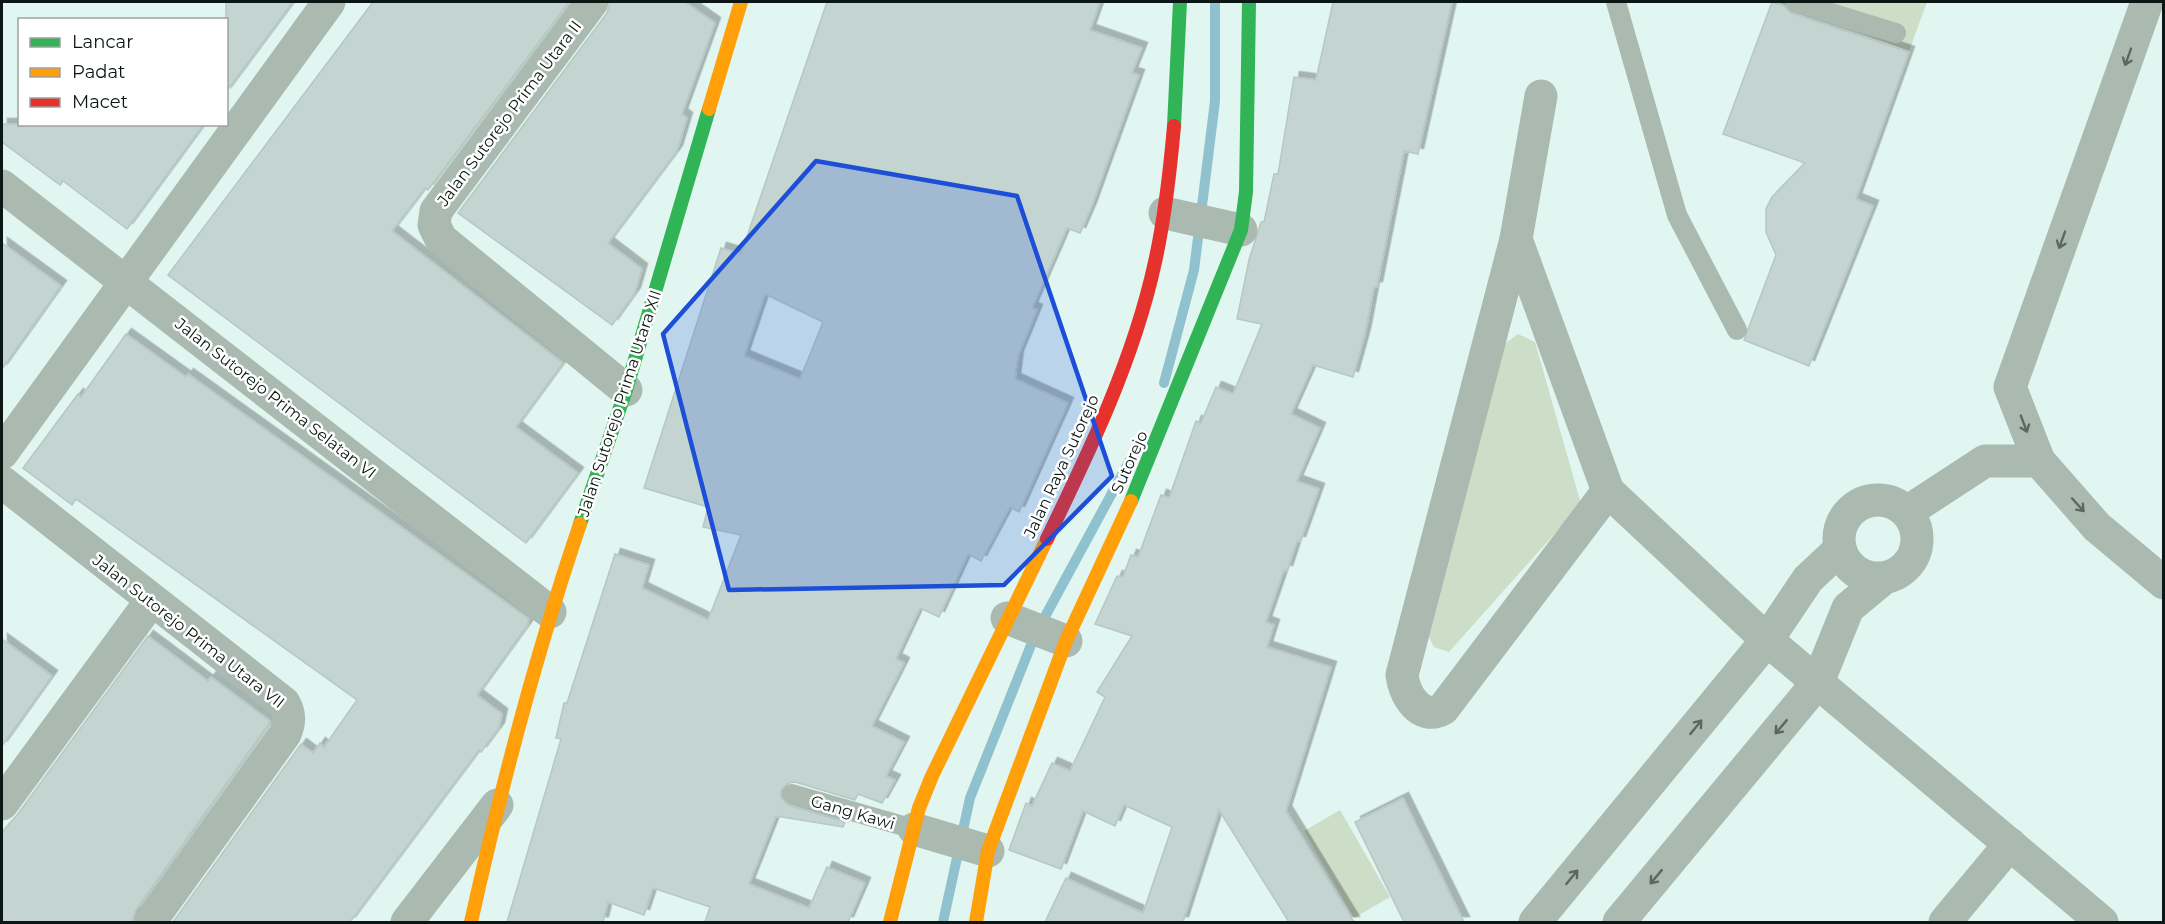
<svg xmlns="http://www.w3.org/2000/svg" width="2165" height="924" viewBox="0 0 2165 924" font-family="Montserrat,sans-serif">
  <defs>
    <filter id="shadow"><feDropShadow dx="5.5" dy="-5.5" stdDeviation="0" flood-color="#0004"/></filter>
  </defs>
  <rect width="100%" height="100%" fill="#e1f6f0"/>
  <g fill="#ccdec8">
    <path d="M1778,2H1927L1909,51Z"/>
    <path d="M1518,334L1535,342L1581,504L1449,652L1434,647L1427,633L1502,346Z"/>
    <path d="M1340,810L1390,897L1354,918L1304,831Z"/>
  </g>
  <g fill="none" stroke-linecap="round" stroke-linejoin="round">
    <g stroke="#90c1ce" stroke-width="10">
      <path d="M1164,383L1194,270L1215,101V2"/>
      <path d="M943,922L970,798L1035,635L1143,436"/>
    </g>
  </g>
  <g fill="#c3d4d1" stroke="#b6c7c5" stroke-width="1.5" fill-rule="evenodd" filter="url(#shadow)">
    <path d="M226,2H293L226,92Z"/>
    <path d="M373,2H569L428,190L425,188L392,231L563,363L516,427L578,473L526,543L168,275Z"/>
    <path d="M610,2H685L715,23L682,114L687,118L677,151L608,243L642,269L635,293L612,325L458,213L607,13Z"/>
    <path d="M827,2H1100L1090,30L1142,48L1132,73L1139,75L1091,208L1080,233L1067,228L1032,308L1037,310L1018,356L1015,379L1068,403L1019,512L1010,507L981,561L968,554L939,617L920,608L896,659L904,663L872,726L904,742L886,776L895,780L882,803L858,794L855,800L795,782L789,783L781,790V797L788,805L845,822L843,827L776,816L749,884L809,908L827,867L865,883L848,922H705L710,907L653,888L644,915L608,902L603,922H507L561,739L556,738L564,703H567L615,554L649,565L642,588L708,620L741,535L703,527L708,507L644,488L721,248L741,254ZM765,294L823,322L800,379L744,356Z"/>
    <path d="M1333,2H1452L1418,154L1404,151L1377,287H1374L1365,334L1353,377L1313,365L1291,414L1320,428L1297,481L1319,489L1300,542L1297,541L1287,571L1284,570L1266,622L1274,625L1267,647L1331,667L1286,811L1354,922H1289L1219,810L1183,922H1045L1066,878L1143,913L1172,827L1124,805L1115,826L1083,811L1061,869L1009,850L1026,803L1032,806L1052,763L1070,771L1105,697L1097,692L1132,636L1095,624L1117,576L1123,577L1131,555L1138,557L1161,495L1169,498L1196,421L1201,423L1216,387L1233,394L1262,324L1237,319L1249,260L1261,222H1264L1274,174H1278L1294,77L1316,80Z"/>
    <path d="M1772,2L1784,6L1791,13L1909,52L1856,199L1873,206L1809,366L1744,340L1776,255L1766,232V209L1772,197L1805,163L1723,134Z"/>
    <path d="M2,124H204L127,229L63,181L60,185L2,142Z"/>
    <path d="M2,243L61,286L2,369Z"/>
    <path d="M126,334L186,377L188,374L529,619L527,626L477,695L502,714L499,728L481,752L479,750L350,922H173L301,744L313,753L320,743L324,747L357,700L76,499L72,505L23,468L78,394L81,397Z"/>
    <path d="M148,636L208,681L211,677L270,721L268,725L135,911L132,922H2V832L17,815Z"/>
    <path d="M2,639L52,676L2,746Z"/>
    <path d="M1403,798L1464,922H1404L1355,822Z"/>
  </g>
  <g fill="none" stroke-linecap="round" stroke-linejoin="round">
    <g stroke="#aabab0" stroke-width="20">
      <path d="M1616,2L1677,215L1737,330"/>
      <path d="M1795,2L1896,33"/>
      <path d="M792,794L914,829"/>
    </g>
    <g stroke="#aabab0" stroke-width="33">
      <path d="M592,2L436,211L434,225L441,239L626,390"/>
      <path d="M2147,2L2010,387L2039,461L2097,527L2164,583"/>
      <path d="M1541,96L1516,239L1402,675C1404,694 1420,722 1443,709L1608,491"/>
      <path d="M2,186L550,612"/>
      <path d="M1165,213L1241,230"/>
      <path d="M1516,239L1608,491L1767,640L2102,922"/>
      <path d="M2,453L329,2"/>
      <path d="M2,482L284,703C290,714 290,722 285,734L150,922"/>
      <circle cx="1878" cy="539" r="39"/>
      <path d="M1907,512L1985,461H2039"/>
      <path d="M1007,618L1066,641"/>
      <path d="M2,804L151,601"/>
      <path d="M914,829L988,851"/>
      <path d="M407,922L497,805"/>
      <path d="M1535,922L1767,640L1808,579L1840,549"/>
      <path d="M1619,922L1818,682L1848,608L1883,579"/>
      <path d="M1945,922L2010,844"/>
    </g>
    <g stroke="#30b455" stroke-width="14">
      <path d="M1174,126L1180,2"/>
      <path d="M1131,501L1241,230L1246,192L1249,2"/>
      <path d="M580,524L626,390L709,109"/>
    </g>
    <g stroke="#ff9f0a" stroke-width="14">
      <path d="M709,109L741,2"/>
      <path d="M471,922C501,787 536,654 580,524"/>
      <path d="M890,922L919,808L932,776L1047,539"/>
      <path d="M976,922L988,851L1066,641L1131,501"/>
    </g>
    <path stroke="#e5322d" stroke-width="14" d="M1047,539C1090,450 1134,359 1155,262C1165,217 1170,172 1174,126"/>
  </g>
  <defs><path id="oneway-shaft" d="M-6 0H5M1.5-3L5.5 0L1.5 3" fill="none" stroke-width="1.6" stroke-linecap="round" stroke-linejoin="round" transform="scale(1.5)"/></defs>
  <g stroke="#5a6862">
    <use href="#oneway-shaft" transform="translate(2128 57) rotate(110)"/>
    <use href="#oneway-shaft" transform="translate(2062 240) rotate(110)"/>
    <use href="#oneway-shaft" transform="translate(2024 424) rotate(69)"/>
    <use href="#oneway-shaft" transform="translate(2078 505) rotate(48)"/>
    <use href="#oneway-shaft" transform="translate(1696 727) rotate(-51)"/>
    <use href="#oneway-shaft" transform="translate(1781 727) rotate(130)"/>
    <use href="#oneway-shaft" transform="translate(1572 877) rotate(-51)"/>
    <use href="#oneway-shaft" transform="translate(1656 877) rotate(130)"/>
  </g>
  <path fill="#1d4ed8" fill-opacity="0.2" stroke="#1d4ed8" stroke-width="4.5" stroke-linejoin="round" d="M816,161L1017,196L1112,476L1004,585L729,590L663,334Z"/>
  <g text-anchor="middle" stroke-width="5" stroke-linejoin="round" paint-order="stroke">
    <g font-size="16" fill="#0a1714" stroke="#fff">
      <text transform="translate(509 113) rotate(-53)" y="6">Jalan Sutorejo Prima Utara II</text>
      <text transform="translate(276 398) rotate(38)" y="6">Jalan Sutorejo Prima Selatan VI</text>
      <text transform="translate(619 403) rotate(-72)" y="6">Jalan Sutorejo Prima Utara XII</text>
      <text transform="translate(1129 462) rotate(-66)" y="6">Sutorejo</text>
      <text transform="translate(1061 466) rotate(-65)" y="6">Jalan Raya Sutorejo</text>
      <text transform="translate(189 631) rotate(38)" y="6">Jalan Sutorejo Prima Utara VII</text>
      <text transform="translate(853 812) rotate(16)" y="6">Gang Kawi</text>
    </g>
  </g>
  <rect width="2165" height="924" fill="none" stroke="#0a1714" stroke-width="6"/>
  <rect x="18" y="18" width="210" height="108" fill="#ffffff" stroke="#9da2a1" stroke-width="1.5"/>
  <rect x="30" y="38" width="30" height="9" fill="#30b455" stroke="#9da2a1" stroke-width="1.5"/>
  <text x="72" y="48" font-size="18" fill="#0a1714">Lancar</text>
  <rect x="30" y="68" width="30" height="9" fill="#ff9f0a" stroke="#9da2a1" stroke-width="1.5"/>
  <text x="72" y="78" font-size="18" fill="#0a1714">Padat</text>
  <rect x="30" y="98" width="30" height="9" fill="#e5322d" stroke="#9da2a1" stroke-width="1.5"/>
  <text x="72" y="108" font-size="18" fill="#0a1714">Macet</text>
</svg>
